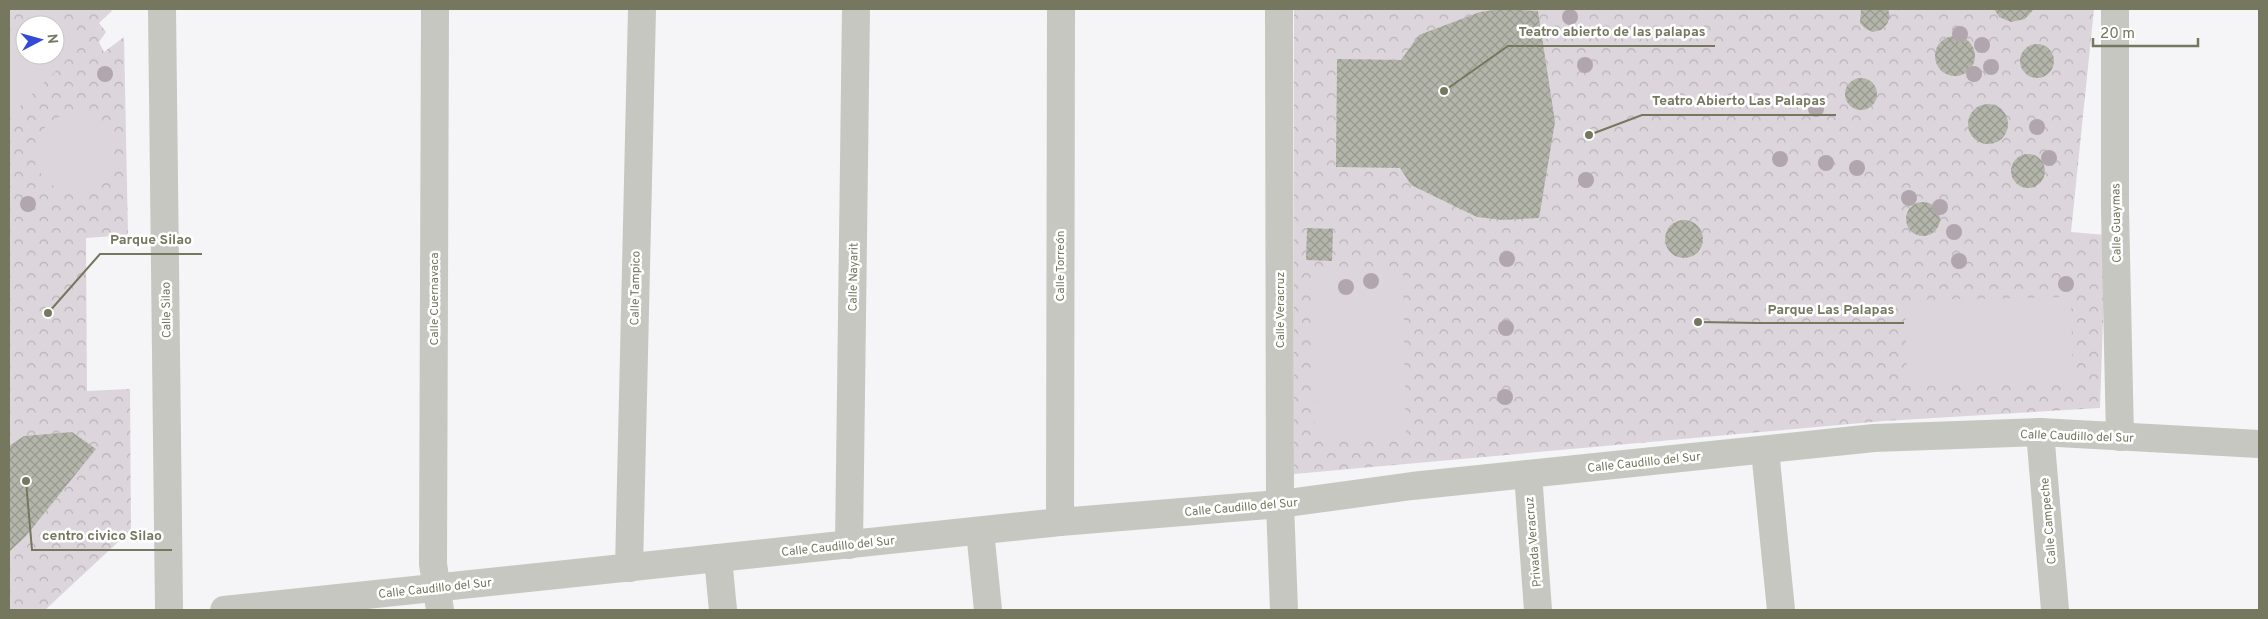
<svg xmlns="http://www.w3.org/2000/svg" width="2268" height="619" viewBox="0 0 2268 619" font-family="Overpass,sans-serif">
  <defs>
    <pattern id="park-crowns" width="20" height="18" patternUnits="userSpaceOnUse" patternTransform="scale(1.25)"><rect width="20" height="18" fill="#ddd5dc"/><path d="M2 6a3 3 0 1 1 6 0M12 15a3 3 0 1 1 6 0" fill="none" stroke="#b8b2b6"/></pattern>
    <pattern id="building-cross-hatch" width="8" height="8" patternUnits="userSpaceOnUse" patternTransform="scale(1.25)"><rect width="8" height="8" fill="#b5b6ab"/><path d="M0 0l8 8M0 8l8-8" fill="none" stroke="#98998e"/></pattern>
  </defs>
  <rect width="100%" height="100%" fill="#f5f4f6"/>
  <g fill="url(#park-crowns)" fill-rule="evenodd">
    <path d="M9,9H110L112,11L99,23L106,32L99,42L104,52L124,37L128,235L86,238L87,391L130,389L131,530L45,610H9ZM25,25H55V55H25Z"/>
    <path d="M1294,9H2094L2071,232L2106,235L2100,408L1884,421L1294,474Z"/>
  </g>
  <g fill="#ddd5dc">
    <path d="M41,9L81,46L9,117V46L25,27V55H55V25H27Z"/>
    <circle cx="74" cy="153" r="39"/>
    <path d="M1403,270L1406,439L1315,440L1313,272Z"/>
    <path d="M2071,297L2073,382L1907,386L1905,300Z"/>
  </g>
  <g fill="url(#building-cross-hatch)">
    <path d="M1500,9L1538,11L1555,122L1539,218L1503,220L1477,217L1411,185L1400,168L1336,167L1337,59L1401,60L1419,35L1480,12Z"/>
    <path d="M1861,9H1888L1890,17L1887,24L1881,30L1873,32L1866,29L1860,23Z"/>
    <path d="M1994,9H2034L2025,19L2011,22L1999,17Z"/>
    <circle cx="1955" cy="56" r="20"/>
    <circle cx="2037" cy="61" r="17"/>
    <circle cx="1861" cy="94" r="16"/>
    <circle cx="1988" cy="124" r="20"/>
    <circle cx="2028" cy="171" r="17"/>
    <circle cx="1923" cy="219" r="17"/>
    <circle cx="1684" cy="239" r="19"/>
    <path d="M1307,228L1333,229L1332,261L1306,260Z"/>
    <path d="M72,432L96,449L25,537L9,552V446L24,436Z"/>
  </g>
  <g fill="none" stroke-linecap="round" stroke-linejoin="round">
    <g stroke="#c6c7c0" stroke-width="28">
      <path d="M162,9L169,610"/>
      <path d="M435,9L433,564L440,610"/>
      <path d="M1279,9L1280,504L1284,610"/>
      <path d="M2115,9V210L2120,437"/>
      <path d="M2040,432L2055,610"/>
      <path d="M1765,450L1781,610"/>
      <path d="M1528,474L1538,610"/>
      <path d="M1060,522L1061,9"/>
      <path d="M980,531L988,610"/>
      <path d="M849,545L856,9"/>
      <path d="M718,558L723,610"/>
      <path d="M629,568L642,9"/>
      <path d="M224,610L1060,522L1280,504L1412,486L1874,438L2040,432L2259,444"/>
    </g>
  </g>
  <g fill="#b1a6ad">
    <circle cx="1570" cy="17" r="8"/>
    <circle cx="1960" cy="34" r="8"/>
    <circle cx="1982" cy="45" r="8"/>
    <circle cx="1585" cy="65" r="8"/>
    <circle cx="1991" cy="67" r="8"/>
    <circle cx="105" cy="74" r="8"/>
    <circle cx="1974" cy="74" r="8"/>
    <circle cx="1816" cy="109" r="8"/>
    <circle cx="2037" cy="127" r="8"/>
    <circle cx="2049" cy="158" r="8"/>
    <circle cx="1780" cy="159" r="8"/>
    <circle cx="1826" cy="163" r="8"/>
    <circle cx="1857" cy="168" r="8"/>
    <circle cx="1586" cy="180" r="8"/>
    <circle cx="1909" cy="198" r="8"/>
    <circle cx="28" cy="204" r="8"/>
    <circle cx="1940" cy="207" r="8"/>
    <circle cx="1954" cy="232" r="8"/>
    <circle cx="1507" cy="259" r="8"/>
    <circle cx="1959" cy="261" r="8"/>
    <circle cx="1371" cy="281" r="8"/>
    <circle cx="2066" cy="284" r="8"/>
    <circle cx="1346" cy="287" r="8"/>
    <circle cx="1506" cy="328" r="8"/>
    <circle cx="1505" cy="397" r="8"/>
  </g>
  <g text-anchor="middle" stroke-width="5" stroke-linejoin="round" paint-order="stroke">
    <g font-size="12" fill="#75775f" stroke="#fff">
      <text transform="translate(2116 223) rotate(-91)" y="4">Calle Guaymas</text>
      <text transform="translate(1060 266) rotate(-90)" y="4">Calle Torreón</text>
      <text transform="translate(853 277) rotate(-89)" y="4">Calle Nayarit</text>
      <text transform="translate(635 288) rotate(-89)" y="4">Calle Tampico</text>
      <text transform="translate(434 299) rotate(-90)" y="4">Calle Cuernavaca</text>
      <text transform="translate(166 310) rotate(-91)" y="4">Calle Silao</text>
      <text transform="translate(1280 310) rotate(-90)" y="4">Calle Veracruz</text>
      <text transform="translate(2077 436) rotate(2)" y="4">Calle Caudillo del Sur</text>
      <text transform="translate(1644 462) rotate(-6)" y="4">Calle Caudillo del Sur</text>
      <text transform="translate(1241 507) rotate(-5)" y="4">Calle Caudillo del Sur</text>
      <text transform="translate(2048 521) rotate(-95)" y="4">Calle Campeche</text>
      <text transform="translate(1533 542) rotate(-95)" y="4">Privada Veracruz</text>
      <text transform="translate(838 546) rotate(-6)" y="4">Calle Caudillo del Sur</text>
      <text transform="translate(435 588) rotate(-6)" y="4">Calle Caudillo del Sur</text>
    </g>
  </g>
  <path fill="none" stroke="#75775f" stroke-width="2" d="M1444 91L1508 46H1715M1589 135L1642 115H1836M48 313L100 254H202M1698 322L1757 323H1904M26 481L32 550H172"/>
  <g fill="#75775f" stroke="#fff" stroke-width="2">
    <circle cx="1444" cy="91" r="5"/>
    <circle cx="1589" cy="135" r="5"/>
    <circle cx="48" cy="313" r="5"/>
    <circle cx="1698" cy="322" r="5"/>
    <circle cx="26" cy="481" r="5"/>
  </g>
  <g font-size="14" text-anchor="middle" font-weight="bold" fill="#75775f" stroke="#fff" stroke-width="5" stroke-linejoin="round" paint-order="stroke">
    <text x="1612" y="36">Teatro abierto de las palapas</text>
    <text x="1739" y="105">Teatro Abierto Las Palapas</text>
    <text x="151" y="244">Parque Silao</text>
    <text x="1831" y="314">Parque Las Palapas</text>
    <text x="102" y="540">centro civico Silao</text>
  </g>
  <rect width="2268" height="619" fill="none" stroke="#75775f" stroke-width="20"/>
  <g transform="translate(40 40) rotate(84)"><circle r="24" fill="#ffffff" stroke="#c8c9bf"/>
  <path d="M0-4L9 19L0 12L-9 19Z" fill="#334ad6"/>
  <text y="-8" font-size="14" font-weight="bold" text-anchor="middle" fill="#75775f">N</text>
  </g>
  <path d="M2093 38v8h105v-8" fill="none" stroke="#75775f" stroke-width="2.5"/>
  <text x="2100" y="38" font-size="15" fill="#75775f" stroke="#ffffff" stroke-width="4" paint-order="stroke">20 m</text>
</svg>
